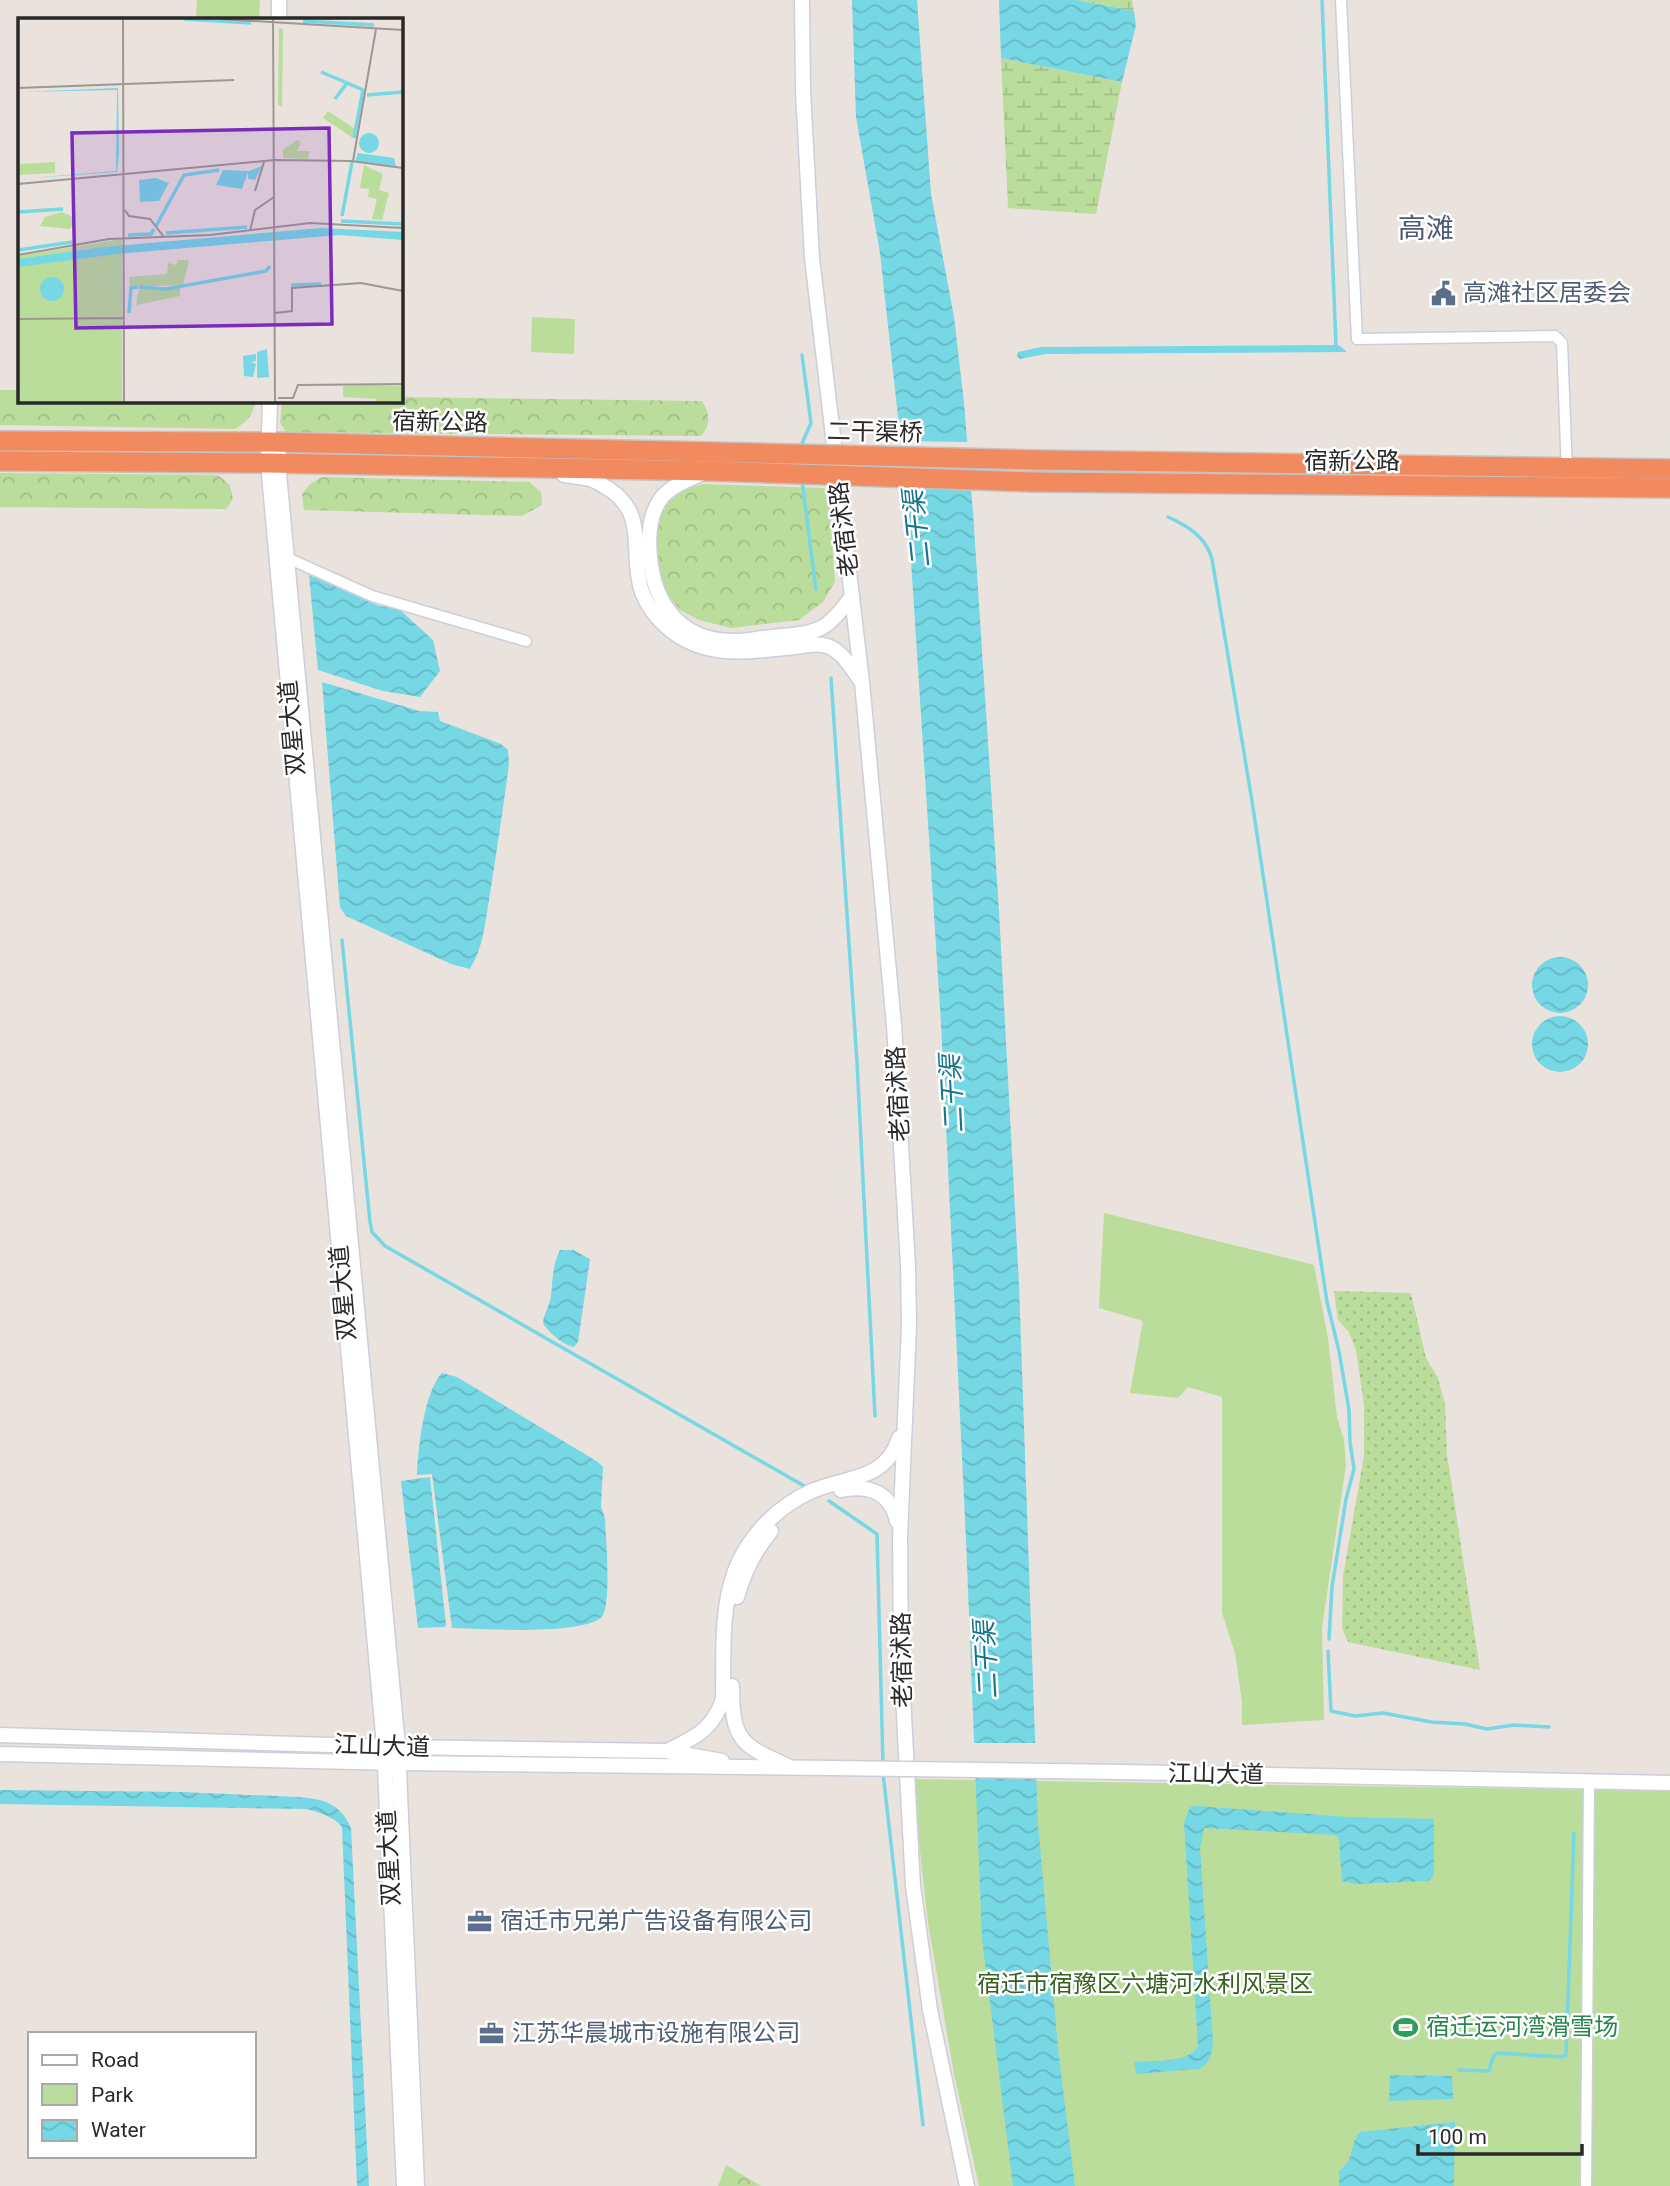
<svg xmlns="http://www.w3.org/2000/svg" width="1670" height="2186" viewBox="0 0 1670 2186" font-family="Roboto,'Noto Sans SC',sans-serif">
  <defs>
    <pattern id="grass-dots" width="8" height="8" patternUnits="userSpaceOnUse" patternTransform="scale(1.75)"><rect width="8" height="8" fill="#bbdd9c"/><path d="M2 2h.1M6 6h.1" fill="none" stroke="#a1be86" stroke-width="1.8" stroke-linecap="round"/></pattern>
    <pattern id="forest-crowns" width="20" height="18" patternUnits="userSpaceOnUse" patternTransform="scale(1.75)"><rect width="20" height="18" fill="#bbdd9c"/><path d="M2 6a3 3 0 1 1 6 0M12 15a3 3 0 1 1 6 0" fill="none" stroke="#a1be86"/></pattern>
    <pattern id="wetland-marsh" width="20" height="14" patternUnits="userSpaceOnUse" patternTransform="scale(1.75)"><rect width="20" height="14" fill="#bbdd9c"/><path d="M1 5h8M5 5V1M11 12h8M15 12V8" fill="none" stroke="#a1be86"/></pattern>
    <pattern id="water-waves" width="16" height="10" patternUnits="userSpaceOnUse" patternTransform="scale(1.75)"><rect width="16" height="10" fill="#76d7e5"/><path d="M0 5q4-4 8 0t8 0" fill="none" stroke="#66b9c4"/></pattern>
  </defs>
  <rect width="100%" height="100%" fill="#eae2dc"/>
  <path fill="url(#grass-dots)" d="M1334,1291L1411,1293L1426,1358L1438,1378L1445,1404L1447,1454L1480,1670L1348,1642L1342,1628L1343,1576L1364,1456V1405L1356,1350L1349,1332L1338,1320Z"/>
  <g fill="url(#forest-crowns)">
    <path d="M0,390H19V401H255C254,415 246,422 235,429L0,425Z"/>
    <path d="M401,397L702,401C710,414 711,424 701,436L286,432L280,423L282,401H401Z"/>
    <path d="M0,473L218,475L230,485L233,499L226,509L0,507Z"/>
    <path d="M322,477L529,482L541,492L542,505L522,516L304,510L302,494L310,484Z"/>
    <path d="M703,484L825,488L829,498L835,582L823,602L799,620L731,628L699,620L680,610L661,587L655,554L659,517L666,500L679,491Z"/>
    <path d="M726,2165L761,2186H718Z"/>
  </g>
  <g fill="url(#wetland-marsh)">
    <path d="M1077,0H1132L1134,11Z"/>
    <path d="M1001,58L1122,82L1096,214L1008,208Z"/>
  </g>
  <g fill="#bbdd9c">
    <path d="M197,0H260L259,19H196Z"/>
    <path d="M532,317L575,319L574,354L531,352Z"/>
    <path d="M1104,1213L1314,1265L1328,1338L1337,1417L1344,1440L1346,1465L1322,1628L1324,1720L1242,1725V1702L1235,1653L1222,1613V1397L1188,1387L1178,1398L1130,1393L1143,1321L1099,1308Z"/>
    <path d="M912,1779L1670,1791V2186H979L954,2074L928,1923Z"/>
  </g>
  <g fill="url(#water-waves)">
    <path d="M852,0H917L931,194L954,317L964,403L973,512L999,911L1019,1284L1038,1824L1058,2048L1075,2186H1013L982,1939L966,1540L941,1023L907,499L880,253L856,117Z"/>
    <path d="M999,0H1077L1134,11L1136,25L1122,82L1001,58Z"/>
    <path d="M1336,345L1340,346L1347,352L1045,354L1020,359L1017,356L1018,352L1041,347Z"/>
    <path d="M309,575L379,606L399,609L433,640L440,671L420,697L383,691L318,670Z"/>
    <path d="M322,682L419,711L438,712L440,721L501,744L508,750L509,764C503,810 496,855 489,900C485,924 483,948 470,969L451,964L346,916L340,907Z"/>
    <circle cx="1560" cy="985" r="28"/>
    <circle cx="1560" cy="1044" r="28"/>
    <path d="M560,1250H573L590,1259L578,1342L574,1347C563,1345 549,1333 543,1323C544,1313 550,1305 551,1296C553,1278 552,1266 560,1250Z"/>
    <path d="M442,1373L457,1377L598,1462L603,1467L601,1506L605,1519C606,1539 611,1600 603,1615C591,1636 478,1629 452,1628L432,1474L417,1475C418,1448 424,1392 442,1373Z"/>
    <path d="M430,1477L446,1625L445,1627L418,1628L401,1481Z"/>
    <path d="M0,1790L182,1792L298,1797C324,1799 340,1803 351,1828L369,2186H357L342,1827C333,1816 320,1813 307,1809L0,1804Z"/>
    <path d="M1196,1806L1348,1817L1434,1819V1876L1428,1881L1355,1884L1342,1881L1339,1839L1336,1835L1204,1828L1200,1848L1213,2042C1212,2054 1210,2063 1199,2069L1136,2074L1134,2062C1153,2060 1189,2064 1198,2046L1184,1823L1190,1807Z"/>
    <path d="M1390,2075L1452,2076L1453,2099L1389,2101Z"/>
    <path d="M1455,2122L1454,2186H1339V2171C1356,2159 1348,2145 1360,2132Z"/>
  </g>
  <g fill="#eae2dc">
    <path d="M898,441L971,442L974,485L902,484Z"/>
    <path d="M970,1743H1039L1040,1776L972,1775Z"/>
  </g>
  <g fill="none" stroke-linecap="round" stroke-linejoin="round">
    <g stroke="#76d7e5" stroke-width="3.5">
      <path d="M1322,0L1336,345"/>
      <path d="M800,448L811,423L802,355"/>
      <path d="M802,480L816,589"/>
      <path d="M1168,517C1188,526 1206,537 1212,559L1252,801L1327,1302L1339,1351L1349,1410L1350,1442L1354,1469L1346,1499L1332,1587L1329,1639"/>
      <path d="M831,678L857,1062L875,1416"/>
      <path d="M342,940L370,1222L372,1232L385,1246L806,1487"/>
      <path d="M829,1501L877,1534L883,1765"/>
      <path d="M1328,1651L1331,1711L1355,1716L1383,1713L1431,1722L1465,1724L1487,1729L1514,1725L1549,1727"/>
      <path d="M883,1773L923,2125"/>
      <path d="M1459,2070L1489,2071L1493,2057L1497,2053L1562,2057L1566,2055L1574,1833"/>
    </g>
    <defs>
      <g id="street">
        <path d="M1341,0L1357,339L1555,336L1562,343L1567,472"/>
        <path d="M281,555L372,596L526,641"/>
        <path d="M1586,2186L1589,1782"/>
      </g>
      <g id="secondary">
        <path d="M802,0L803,91L812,258L862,682L894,1025L908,1266L909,1325L900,1537L901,1658L913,1886L930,2010L967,2186"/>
        <path d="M279,19V0"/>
        <path d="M270,401L268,463L384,1745L404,2186"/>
        <path d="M279,443L278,463L398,1747L417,2186"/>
        <path d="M705,472C691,479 669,486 660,500C649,516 648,538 650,557C654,605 682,642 734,641C747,641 759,638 772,637C817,632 824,635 852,596"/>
        <path d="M564,475C574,477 586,477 595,481C600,483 605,487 609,489C645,513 632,544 639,580C642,601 657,620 673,632C710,660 753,651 796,647C808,645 821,642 832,648C844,655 853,669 860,680"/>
        <path d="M841,1490C869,1484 891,1493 897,1521"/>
        <path d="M737,1597C744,1572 755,1550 771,1531"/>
        <path d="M732,1686C732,1741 741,1745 788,1766"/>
        <path d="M0,1735L398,1747L667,1751L722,1761"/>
        <path d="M667,1751C695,1737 712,1731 723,1699C724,1656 720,1612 735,1571C748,1536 778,1506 812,1491C846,1476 885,1482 899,1438"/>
        <path d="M0,1754L399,1763L832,1768"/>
        <path d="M1123,1772L1670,1783"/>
      </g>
      <g id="highway">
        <path d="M0,441L269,442L711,452"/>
        <path d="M1038,460L1670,469"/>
        <path d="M0,461L268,463L710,471"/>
        <path d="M1033,482L1670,488"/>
      </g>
    </defs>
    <use href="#street" stroke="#cacfda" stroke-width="13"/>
    <use href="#secondary" stroke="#cacfda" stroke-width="17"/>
    <use href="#highway" stroke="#c3c3c3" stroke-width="22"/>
    <use href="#street" stroke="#fff" stroke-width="10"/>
    <use href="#secondary" stroke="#fff" stroke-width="14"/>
    <use href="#highway" stroke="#f18a5f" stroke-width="19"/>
    <defs>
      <path id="secondary-bridge" d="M832,1768L1123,1772"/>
      <g id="highway-bridge">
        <path d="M711,452L1038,460"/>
        <path d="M710,471L1033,482"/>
      </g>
    </defs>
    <use href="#secondary-bridge" stroke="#cacfda" stroke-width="17" stroke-linecap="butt"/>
    <use href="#highway-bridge" stroke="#c3c3c3" stroke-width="22" stroke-linecap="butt"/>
    <use href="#secondary-bridge" stroke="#fff" stroke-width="14"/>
    <use href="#highway-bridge" stroke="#f18a5f" stroke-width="19"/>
  </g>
  <defs>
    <symbol id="civic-bare" viewBox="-9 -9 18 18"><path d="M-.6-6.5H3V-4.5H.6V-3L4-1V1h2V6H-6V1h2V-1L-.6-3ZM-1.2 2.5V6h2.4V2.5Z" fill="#5c6f8a" stroke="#fff" stroke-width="2.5" paint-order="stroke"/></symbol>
    <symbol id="office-bare" viewBox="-9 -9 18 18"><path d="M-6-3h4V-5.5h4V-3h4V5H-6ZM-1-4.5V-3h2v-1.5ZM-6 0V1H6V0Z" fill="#5c6f8a" stroke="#fff" stroke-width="2.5" paint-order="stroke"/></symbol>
    <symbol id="stadium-bare" viewBox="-9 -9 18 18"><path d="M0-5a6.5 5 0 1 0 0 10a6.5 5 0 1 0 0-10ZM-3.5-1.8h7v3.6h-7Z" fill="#2e9e5b" stroke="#fff" stroke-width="2.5" paint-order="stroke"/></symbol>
  </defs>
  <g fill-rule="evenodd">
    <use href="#civic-bare" x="1426" y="276" width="35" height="35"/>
    <use href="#office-bare" x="462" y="1904" width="35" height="35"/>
    <use href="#stadium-bare" x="1388" y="2010" width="35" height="35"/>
    <use href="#office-bare" x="474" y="2016" width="35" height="35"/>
  </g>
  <g text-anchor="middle" stroke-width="5" stroke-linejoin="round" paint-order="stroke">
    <g font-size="24" fill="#4e5e75" stroke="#fff" text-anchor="start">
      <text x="1463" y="301">高滩社区居委会</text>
      <text x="500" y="1929">宿迁市兄弟广告设备有限公司</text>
      <text x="512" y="2041">江苏华晨城市设施有限公司</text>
    </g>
    <g font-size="24" fill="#292929" stroke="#fff">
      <text transform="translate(440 422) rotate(1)" y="8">宿新公路</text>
      <text transform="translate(875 432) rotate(1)" y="8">二干渠桥</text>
      <text x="1352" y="469">宿新公路</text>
      <text transform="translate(844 529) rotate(-97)" y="8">老宿沭路</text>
      <text transform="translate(292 728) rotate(-95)" y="8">双星大道</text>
      <text transform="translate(898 1094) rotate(-93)" y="8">老宿沭路</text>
      <text transform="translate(343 1293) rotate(-95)" y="8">双星大道</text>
      <text transform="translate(902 1660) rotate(-91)" y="8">老宿沭路</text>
      <text transform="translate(382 1746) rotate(2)" y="8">江山大道</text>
      <text transform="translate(1216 1774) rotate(1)" y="8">江山大道</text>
      <text transform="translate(389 1858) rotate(-93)" y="8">双星大道</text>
    </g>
    <g font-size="24" fill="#35601f" stroke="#fff">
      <text x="1145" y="1992">宿迁市宿豫区六塘河水利风景区</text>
    </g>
    <g font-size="24" fill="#27864d" stroke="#fff" text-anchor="start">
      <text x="1426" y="2035">宿迁运河湾滑雪场</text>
    </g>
    <g font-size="26" font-style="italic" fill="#17768e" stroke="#fff">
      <text transform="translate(917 529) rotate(-96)" y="9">二干渠</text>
      <text transform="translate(952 1094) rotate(-93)" y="9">二干渠</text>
      <text transform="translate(986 1660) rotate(-93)" y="9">二干渠</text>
    </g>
    <g font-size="28" fill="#4d5a76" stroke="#fff">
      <text x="1426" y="238">高滩</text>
    </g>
  </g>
  <g transform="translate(18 18)">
    <rect width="385" height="385" fill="#eae2dc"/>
    <path d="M37,144V155L0,157V146ZM162,269V278L118,287L121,271Z" fill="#bbdd9c"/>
    <path d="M261,10L265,11L264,89L260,87ZM346,147L365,156L361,172L371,175L364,202L354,201L359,181L350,179L351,171L342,170ZM44,194L58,200L52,211L22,208L27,199ZM360,366L359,381L325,379V368Z" fill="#bbdd9c"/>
    <path d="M310,93L337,111L335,120L305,100ZM279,122L283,124L279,133H292L290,141L265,140V132ZM104,221V384H0V238ZM160,242H171L165,267L112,269L111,259L149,256L150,245L158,247ZM360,367L385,368V383L358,384Z" fill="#bbdd9c"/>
    <path d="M100,70L101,135L99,154L0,161L98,153L99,72L0,74ZM341 125a10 10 0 1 1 20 0a10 10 0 1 1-20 0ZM340,135L376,140L378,148L337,143ZM244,148L237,162L230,161V154L224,171L198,167L205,152L231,153ZM138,160L151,165L141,183L122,184L121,162ZM303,210L385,214V222L321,217L99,236L0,249V241L85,229ZM22 271a12 12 0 1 1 24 0a12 12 0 1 1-24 0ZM249,331L251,359L239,360V334ZM238,336V343L233,344L238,346L235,359L226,358L225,338Z" fill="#76d7e5"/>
    <path fill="none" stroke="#76d7e5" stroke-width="3.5" d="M166,1L233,5M285,3L356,7M303,54L327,64M349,77L385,74M317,81L329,65L345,72L336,120M0,194L45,191M324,198L334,144M323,203L385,206M138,208L166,157L201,152M148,215L229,209M110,217L133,216L136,211M0,232L54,224M273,267L303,266M121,269L148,271L248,253L252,248M111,295L113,270L120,269"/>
    <path fill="none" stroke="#9d9894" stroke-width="2" d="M105,1L106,384M201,1L385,12M255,1L257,384M0,70L216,62M335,143L358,11M0,166L257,142L333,143L385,150M237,173L246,144M107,192L111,198L132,201L146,219M232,213L237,192L256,179M0,237L91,221L192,217L292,205L385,210M257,295L274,293V270L343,265L385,273M0,301L105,300M260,380H275L280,367L385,366"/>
    <path fill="#7b2cbf" fill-opacity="0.15" stroke="#7b2cbf" stroke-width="3.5" d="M311,110L314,306L58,310L54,115Z"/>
    <rect width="385" height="385" fill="none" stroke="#292929" stroke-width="3.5"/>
  </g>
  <rect x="28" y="2032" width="228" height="126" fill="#ffffff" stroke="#a9a9a9" stroke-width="2"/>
  <rect x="42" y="2055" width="35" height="10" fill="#ffffff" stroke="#a9a9a9" stroke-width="2"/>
  <text x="91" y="2067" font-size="21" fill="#292929">Road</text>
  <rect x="42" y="2084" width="35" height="21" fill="#bbdd9c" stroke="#a9a9a9" stroke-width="2"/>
  <text x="91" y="2102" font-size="21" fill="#292929">Park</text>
  <rect x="42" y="2120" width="35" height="21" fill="url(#water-waves)" stroke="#a9a9a9" stroke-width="2"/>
  <text x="91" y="2137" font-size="21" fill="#292929">Water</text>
  <path d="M1418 2144v10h164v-10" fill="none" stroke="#292929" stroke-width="3.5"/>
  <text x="1428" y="2144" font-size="21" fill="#292929" stroke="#ffffff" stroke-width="5" paint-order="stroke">100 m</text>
</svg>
